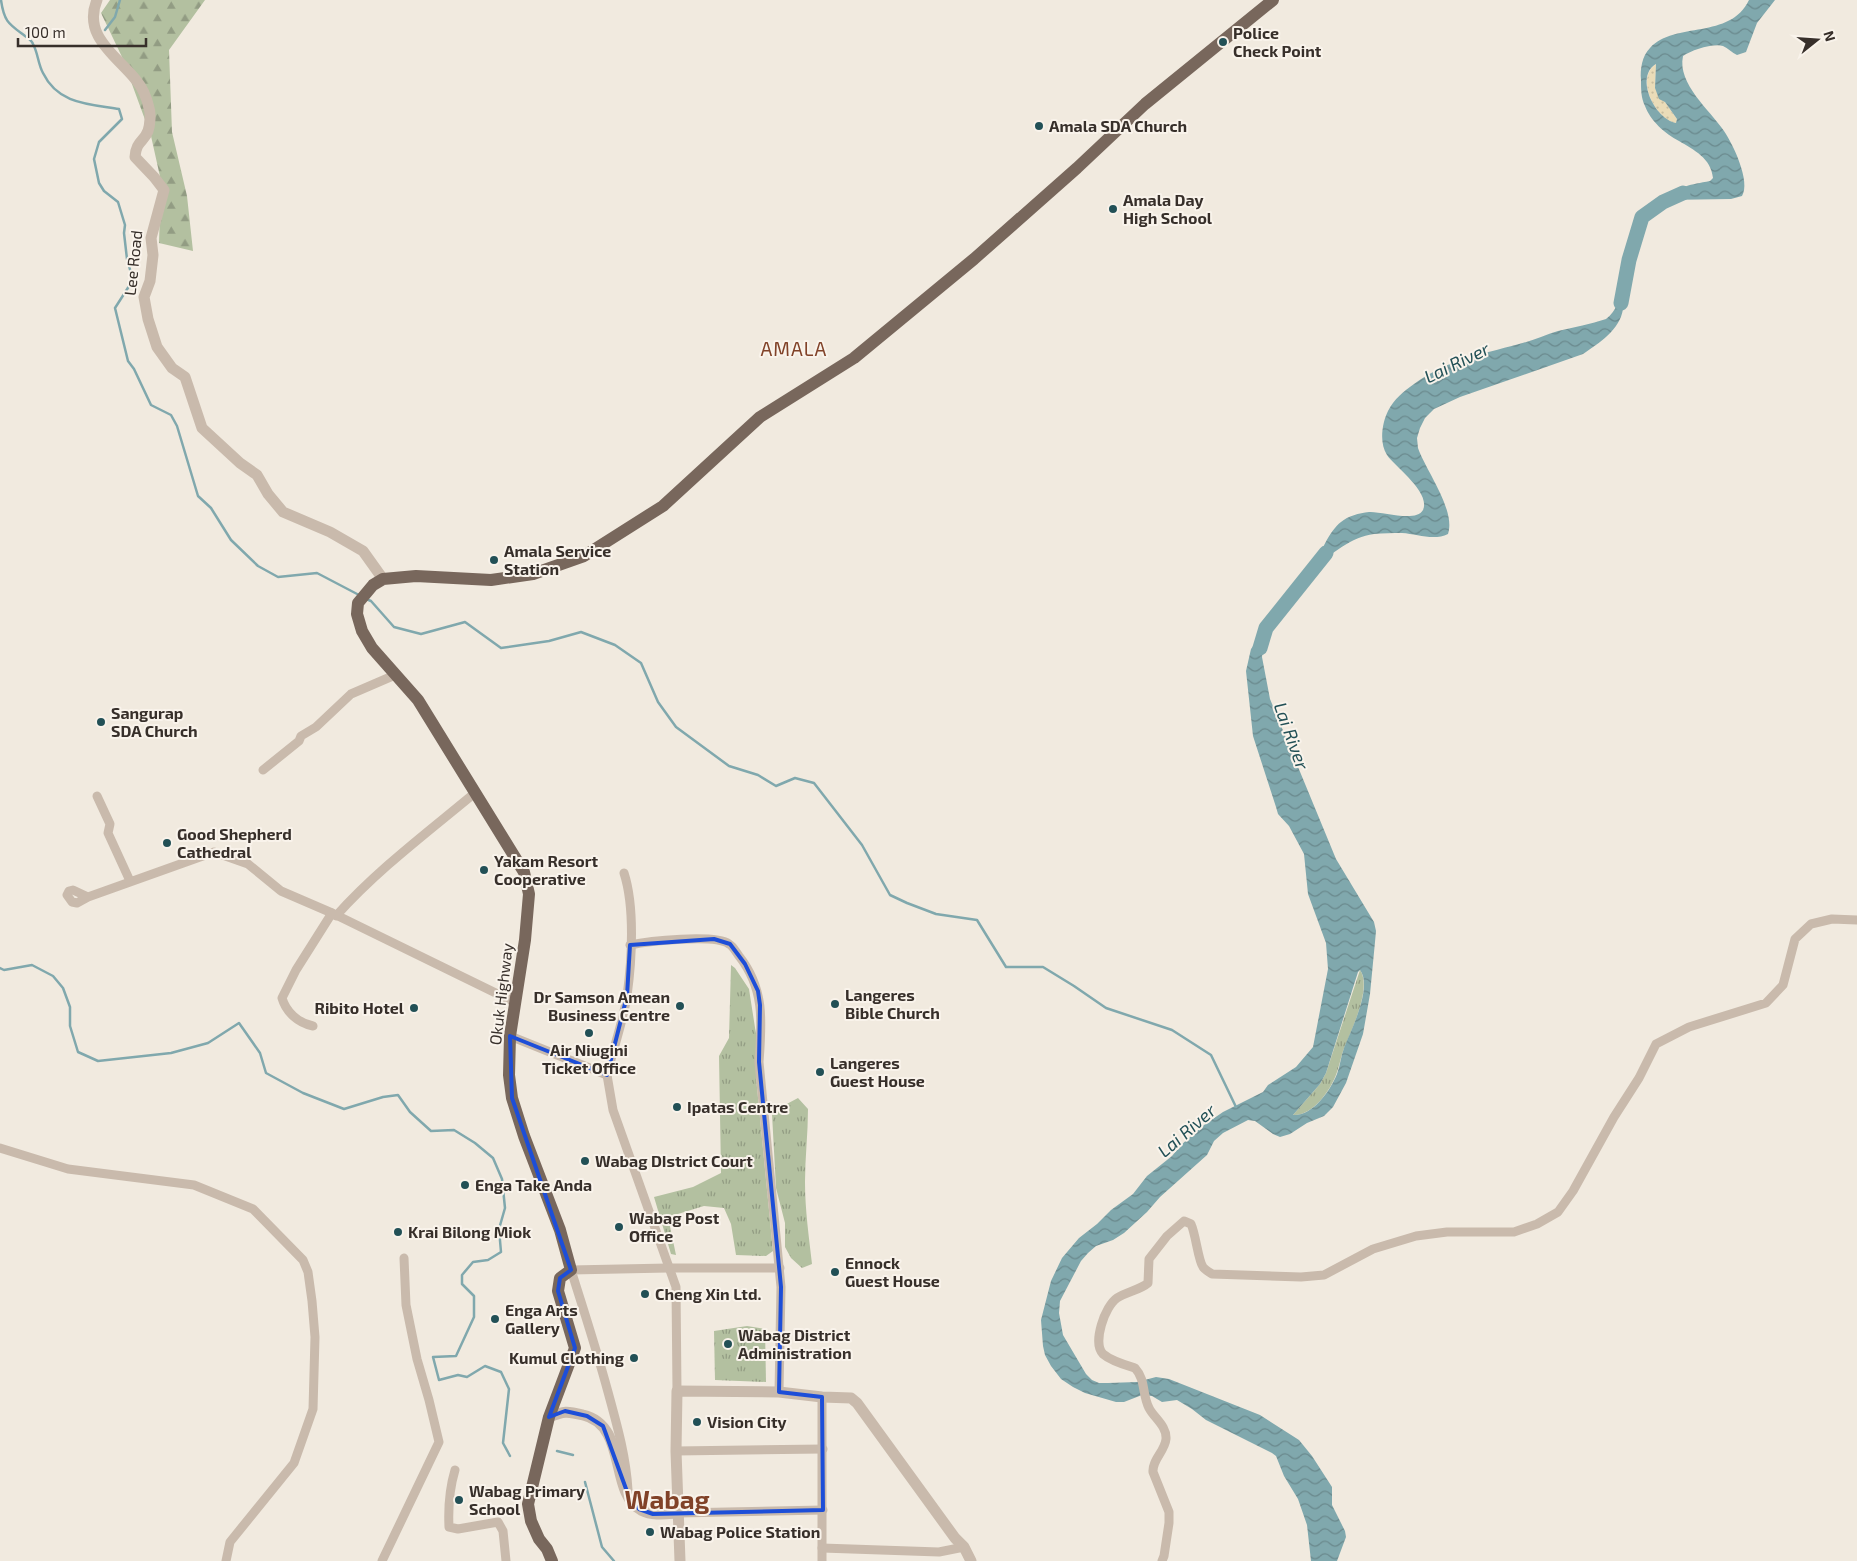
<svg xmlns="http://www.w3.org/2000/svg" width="1857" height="1561" viewBox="0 0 1857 1561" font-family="'Exo 2',sans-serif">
  <defs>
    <pattern id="grass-tufts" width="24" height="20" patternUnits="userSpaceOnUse" patternTransform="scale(1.25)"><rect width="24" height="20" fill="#b3c0a0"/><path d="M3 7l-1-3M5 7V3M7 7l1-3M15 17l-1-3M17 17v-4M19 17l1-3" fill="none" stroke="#929c83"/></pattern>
    <pattern id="forest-firs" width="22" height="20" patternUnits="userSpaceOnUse" patternTransform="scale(1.25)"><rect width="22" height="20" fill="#b3c0a0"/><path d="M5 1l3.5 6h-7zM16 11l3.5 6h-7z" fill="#929c83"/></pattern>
    <pattern id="sand-dots" width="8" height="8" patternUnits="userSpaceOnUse" patternTransform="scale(1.25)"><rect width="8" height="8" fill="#eadcb8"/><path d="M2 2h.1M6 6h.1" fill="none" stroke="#c9bd9e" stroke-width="1.8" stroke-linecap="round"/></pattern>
    <pattern id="water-waves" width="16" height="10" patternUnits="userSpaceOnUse" patternTransform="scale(1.25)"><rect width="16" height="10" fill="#80a8ad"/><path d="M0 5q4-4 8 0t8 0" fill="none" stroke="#6a898d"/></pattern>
  </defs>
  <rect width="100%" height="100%" fill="#f1eadf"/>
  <g fill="url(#grass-tufts)">
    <path d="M731,965L735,968L749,989L756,1034V1077L773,1251L766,1256L736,1255L731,1224L724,1208L704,1206L668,1217L676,1255L671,1254L654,1197L693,1187L721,1173L719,1056L729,1038Z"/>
    <path d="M1360,970C1372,987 1352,1029 1345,1046C1341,1055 1340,1064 1337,1072C1331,1090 1313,1116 1293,1115L1320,1084L1326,1073Z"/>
    <path d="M798,1098L808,1109C808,1133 805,1158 805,1182C805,1210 809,1237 812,1264L802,1268L791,1258L785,1247V1223L776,1188L772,1114L781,1107Z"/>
    <path d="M747,1326L765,1329L766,1382L715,1380L714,1331Z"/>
  </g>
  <path fill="url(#forest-firs)" d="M110,0H205L169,50L172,132L187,196L193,251L159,243L161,181L151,136L122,57L101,13Z"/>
  <path fill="url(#sand-dots)" d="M1656,64L1655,88L1677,119L1676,123C1655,119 1635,78 1656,64Z"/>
  <g fill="url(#water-waves)" fill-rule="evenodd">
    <path d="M1749,0H1775L1757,23L1746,52L1737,55C1732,53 1728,48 1723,46C1713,43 1692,50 1683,56C1677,84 1710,110 1724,131C1733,144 1751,182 1742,196L1731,199L1665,200C1680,185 1690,185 1710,181L1713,178C1711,158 1694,150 1679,141C1665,134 1650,120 1645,106C1641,98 1641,89 1641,80C1640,69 1642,56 1650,48C1675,21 1730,40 1749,0ZM1656,64L1655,88L1659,99L1665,102L1677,119L1676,123C1655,119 1634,77 1656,64Z"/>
    <path d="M1624,285C1624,293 1624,302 1623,309C1620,330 1599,343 1583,354L1460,397L1434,409L1425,418L1420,428L1417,438L1418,448C1426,471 1456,510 1448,534C1434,541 1417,534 1402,533C1393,533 1383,533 1374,534C1351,537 1332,554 1314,567C1320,554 1329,531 1341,522C1348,516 1359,513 1369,512C1381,511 1416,523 1423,510C1431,492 1395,467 1387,455C1379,443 1382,423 1388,411C1394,399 1404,391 1414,384C1449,359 1479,355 1519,344C1532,341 1545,335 1558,331C1574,327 1591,324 1606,319C1617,311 1620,297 1624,285Z"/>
    <path d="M1266,628L1262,657L1270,699L1336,859L1374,922L1376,931L1375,942L1370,994L1363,1034L1346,1083L1333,1107L1324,1116L1307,1123L1290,1134L1280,1137L1273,1134L1255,1121L1248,1120L1223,1133L1214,1141L1207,1155L1160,1197L1147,1212L1124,1233L1113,1240L1096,1246L1088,1253L1081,1261L1060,1301L1059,1313L1063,1335L1086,1374L1092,1380L1099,1383H1108L1137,1382L1156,1377L1169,1379L1260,1415L1299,1440L1312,1456L1332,1487V1505L1345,1531L1346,1537L1337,1561H1311L1307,1525L1298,1499L1284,1476L1276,1456L1272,1453L1206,1420L1192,1409L1177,1400L1162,1402L1152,1396L1142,1395L1124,1402H1116L1085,1393L1073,1387L1061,1379L1051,1366L1045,1355L1043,1346L1041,1320L1051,1281L1062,1258L1079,1238L1097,1224L1111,1210L1133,1194L1147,1176L1172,1156L1181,1145L1204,1125L1223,1112L1263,1092L1268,1085L1296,1067L1313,1047L1328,969L1326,943L1308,894L1304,854L1289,826L1278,814L1276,807L1253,736L1246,671L1251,649ZM1360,970C1373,987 1351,1030 1344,1048C1341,1056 1340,1066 1337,1074C1330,1091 1313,1116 1293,1115L1320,1084L1326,1073L1358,972Z"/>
  </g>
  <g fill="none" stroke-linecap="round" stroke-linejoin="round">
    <g stroke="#80a8ad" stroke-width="2.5">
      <path d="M1,0C4,22 9,24 25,36C28,38 32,41 33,44C38,53 38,64 43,73C58,104 88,104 119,109L122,119L99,142L94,159L99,183L104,191L118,202L125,225L124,233L127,259L133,280L115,308L128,361L134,369L151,405L171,415L177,426L198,496L211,508L231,540L258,566L278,577L317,573L359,595"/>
      <path d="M105,30L115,17L120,0"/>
      <path d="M366,599L371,601L394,627L421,634L465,622L501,648L549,641L581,632L615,645L641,663L658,702L676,727L729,766L758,775L776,786L795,778L814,783L862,845L890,895L907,903L936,914L977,920L1006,967H1043L1074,986L1106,1008L1172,1030L1211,1055L1236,1107"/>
      <path d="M0,968L4,970L32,965L53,976L63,988L70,1007V1026L78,1052L98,1061L171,1053L208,1043L239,1023L260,1053L266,1073L303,1093L344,1109L383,1097L398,1095L410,1112L431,1131L454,1130L475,1143L493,1158L502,1179L505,1208L499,1229L501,1252L488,1260L473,1262L462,1275V1284L474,1296V1317L456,1356L433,1357L439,1380L458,1375L467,1377L485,1366L501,1372L509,1389L503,1443L510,1456"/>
      <path d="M557,1451L573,1455"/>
      <path d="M585,1482L602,1547L614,1561"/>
    </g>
    <g stroke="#80a8ad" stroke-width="15">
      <path d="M1621,303L1629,260L1642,217L1663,202L1683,193"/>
      <path d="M1260,648L1266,628L1326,553"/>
    </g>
    <g stroke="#c9baac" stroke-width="9">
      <path d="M263,770L299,741L301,736L316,727L351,694L395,675"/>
      <path d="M97,796L110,824L108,833L130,881"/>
      <path d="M624,873C635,907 632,960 627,996C623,1022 613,1049 607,1075L613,1110L676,1287L677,1391"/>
      <path d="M88,897L77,903L72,902L67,895L69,891L73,890L88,897L214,852L248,864L281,891L332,913L514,1002"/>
      <path d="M336,916C377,870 428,832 476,792"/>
      <path d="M630,945C648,941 715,934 729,944C733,946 736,952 739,956C765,989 762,1022 759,1062L781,1287L779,1392"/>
      <path d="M313,1026C298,1023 286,1012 282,998L296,970L332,913"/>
      <path d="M510,1036L607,1075"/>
      <path d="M0,1148L68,1169L194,1185L253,1209L303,1260L308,1272L312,1301L315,1337L313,1409L294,1463L230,1542L226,1561"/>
      <path d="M822,1397V1561"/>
      <path d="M676,1451L823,1449"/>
      <path d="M455,1470C449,1490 448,1506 449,1527L458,1529L498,1522L503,1531L506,1561"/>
      <path d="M628,1490C626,1456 617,1425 608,1392C597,1351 584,1311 571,1270L668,1268H780"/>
      <path d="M678,1513L823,1510"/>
      <path d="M822,1548L939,1552L964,1547"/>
      <path d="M382,1561L439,1442L429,1400L417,1359L406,1305L404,1258"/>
      <path d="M1162,1561L1164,1556L1169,1523V1512L1153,1472C1152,1460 1165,1451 1166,1439C1167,1426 1154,1418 1149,1408C1142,1395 1146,1380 1135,1368C1125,1365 1111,1361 1103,1354C1092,1343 1105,1306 1117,1298C1126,1292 1140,1290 1148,1283L1149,1259L1167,1236L1184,1221L1191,1224C1196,1235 1198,1260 1203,1267C1205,1270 1209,1272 1212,1274L1301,1277L1324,1275L1373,1249L1416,1236L1447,1232H1514L1537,1224L1558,1212L1573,1191L1614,1117L1639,1078L1656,1044L1689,1027L1766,1003L1783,985L1795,939L1811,924L1832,919L1857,920"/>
    </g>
    <g stroke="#c9baac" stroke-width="11">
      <path d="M97,0C82,36 117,56 136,80C142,87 147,99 149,108C151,113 150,125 148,131C144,142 136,141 135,157L154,177L164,190L151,238L153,255L150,281L144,297L148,319L157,347L172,368L185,377L202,428L240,463L257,475L268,494L283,512L330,532L363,551L383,579"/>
      <path d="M549,1417C564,1411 567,1411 583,1415C628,1425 609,1493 641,1510C653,1516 665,1514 678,1513"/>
      <path d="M680,1561L676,1451L677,1391L779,1392L822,1397L851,1398L857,1403L955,1538L964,1547L971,1561"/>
    </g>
    <path stroke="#78675c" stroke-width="12" d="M552,1561L547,1549L539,1539L531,1521L528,1504L549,1417L575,1348L558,1291L560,1278L571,1270L560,1230L524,1136L512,1098L509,1075L510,1036L525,940L529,894L524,872L418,700L372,648L362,631L357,614L358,603L373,585L383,579L416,576L491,580L533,574L584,556L663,506L760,417L854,358L974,259L1077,168L1145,104L1273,0"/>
  </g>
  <path fill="none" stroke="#1d4ed8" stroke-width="4" stroke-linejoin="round" d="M714,939L730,944L745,964L758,991L760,1005L759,1062L781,1287L779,1392L822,1397L823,1510L653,1514L639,1509L629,1497L603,1426L587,1416L565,1411L549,1417L575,1348L558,1291L560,1278L571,1270L512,1098L510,1036L607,1075L627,996L630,945Z"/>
  <g fill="#225056" stroke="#f9f3eb" stroke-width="2">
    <circle cx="1223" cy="42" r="5"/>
    <circle cx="1039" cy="126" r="5"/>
    <circle cx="1113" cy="209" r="5"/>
    <circle cx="494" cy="560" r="5"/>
    <circle cx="101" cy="722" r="5"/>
    <circle cx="167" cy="843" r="5"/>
    <circle cx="484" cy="870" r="5"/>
    <circle cx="835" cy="1004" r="5"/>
    <circle cx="680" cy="1006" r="5"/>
    <circle cx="414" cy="1008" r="5"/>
    <circle cx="589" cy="1033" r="5"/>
    <circle cx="820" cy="1072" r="5"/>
    <circle cx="677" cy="1107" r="5"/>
    <circle cx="585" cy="1161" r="5"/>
    <circle cx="465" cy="1185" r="5"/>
    <circle cx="619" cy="1227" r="5"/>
    <circle cx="398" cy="1232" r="5"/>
    <circle cx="835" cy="1272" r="5"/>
    <circle cx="645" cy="1294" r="5"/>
    <circle cx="495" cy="1319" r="5"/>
    <circle cx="728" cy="1344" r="5"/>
    <circle cx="634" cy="1358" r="5"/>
    <circle cx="697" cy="1422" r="5"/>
    <circle cx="459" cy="1500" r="5"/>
    <circle cx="650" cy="1532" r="5"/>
  </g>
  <g text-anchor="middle" stroke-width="4" stroke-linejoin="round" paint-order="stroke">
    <g font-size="16" font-weight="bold" fill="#372f2a" stroke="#f9f3eb" text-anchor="start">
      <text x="1233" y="39">Police<tspan x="1233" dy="18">Check Point</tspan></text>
      <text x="1049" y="132">Amala SDA Church</text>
      <text x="1123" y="206">Amala Day<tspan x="1123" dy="18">High School</tspan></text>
      <text x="504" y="557">Amala Service<tspan x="504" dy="18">Station</tspan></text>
      <text x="111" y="719">Sangurap<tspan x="111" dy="18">SDA Church</tspan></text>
      <text x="177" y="840">Good Shepherd<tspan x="177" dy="18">Cathedral</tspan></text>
      <text x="494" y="867">Yakam Resort<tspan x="494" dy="18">Cooperative</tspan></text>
      <text x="845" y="1001">Langeres<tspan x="845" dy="18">Bible Church</tspan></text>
      <text x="670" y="1003" text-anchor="end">Dr Samson Amean<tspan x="670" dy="18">Business Centre</tspan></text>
      <text x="404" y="1014" text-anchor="end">Ribito Hotel</text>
      <text x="589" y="1056" text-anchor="middle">Air Niugini<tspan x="589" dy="18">Ticket Office</tspan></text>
      <text x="830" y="1069">Langeres<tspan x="830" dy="18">Guest House</tspan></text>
      <text x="687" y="1113">Ipatas Centre</text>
      <text x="595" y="1167">Wabag DIstrict Court</text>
      <text x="475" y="1191">Enga Take Anda</text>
      <text x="629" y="1224">Wabag Post<tspan x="629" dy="18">Office</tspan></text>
      <text x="408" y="1238">Krai Bilong Miok</text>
      <text x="845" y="1269">Ennock<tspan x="845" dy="18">Guest House</tspan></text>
      <text x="655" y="1300">Cheng Xin Ltd.</text>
      <text x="505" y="1316">Enga Arts<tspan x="505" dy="18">Gallery</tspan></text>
      <text x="738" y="1341">Wabag District<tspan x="738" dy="18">Administration</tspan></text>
      <text x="624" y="1364" text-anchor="end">Kumul Clothing</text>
      <text x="707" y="1428">Vision City</text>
      <text x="469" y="1497">Wabag Primary<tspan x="469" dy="18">School</tspan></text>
      <text x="660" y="1538">Wabag Police Station</text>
    </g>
    <g font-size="16" fill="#372f2a" stroke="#f9f3eb">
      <text transform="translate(133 263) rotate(-84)" y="6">Lee Road</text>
      <text transform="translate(501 994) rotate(-83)" y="6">Okuk Highway</text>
    </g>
    <g font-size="18" font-style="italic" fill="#225056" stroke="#f9f3eb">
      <text transform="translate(1457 363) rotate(-26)" y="6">Lai River</text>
      <text transform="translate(1291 736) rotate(70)" y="6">Lai River</text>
      <text transform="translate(1187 1131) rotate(-41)" y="6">Lai River</text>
    </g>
    <g font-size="19" letter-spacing="1" fill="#814228" stroke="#f9f3eb">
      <text x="794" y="356">AMALA</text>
    </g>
    <g font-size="26" font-weight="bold" fill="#814228" stroke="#f9f3eb">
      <text x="667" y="1509">Wabag</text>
    </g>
  </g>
  <g transform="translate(1817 40) rotate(73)" stroke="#f9f3eb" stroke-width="4" paint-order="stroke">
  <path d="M0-4L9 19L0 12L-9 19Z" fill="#372f2a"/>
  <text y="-8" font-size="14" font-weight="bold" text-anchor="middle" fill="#372f2a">N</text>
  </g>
  <path d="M18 38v8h128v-8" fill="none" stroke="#372f2a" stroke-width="2.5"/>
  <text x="25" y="38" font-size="15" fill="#372f2a" stroke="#f9f3eb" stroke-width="4" paint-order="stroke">100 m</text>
</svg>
